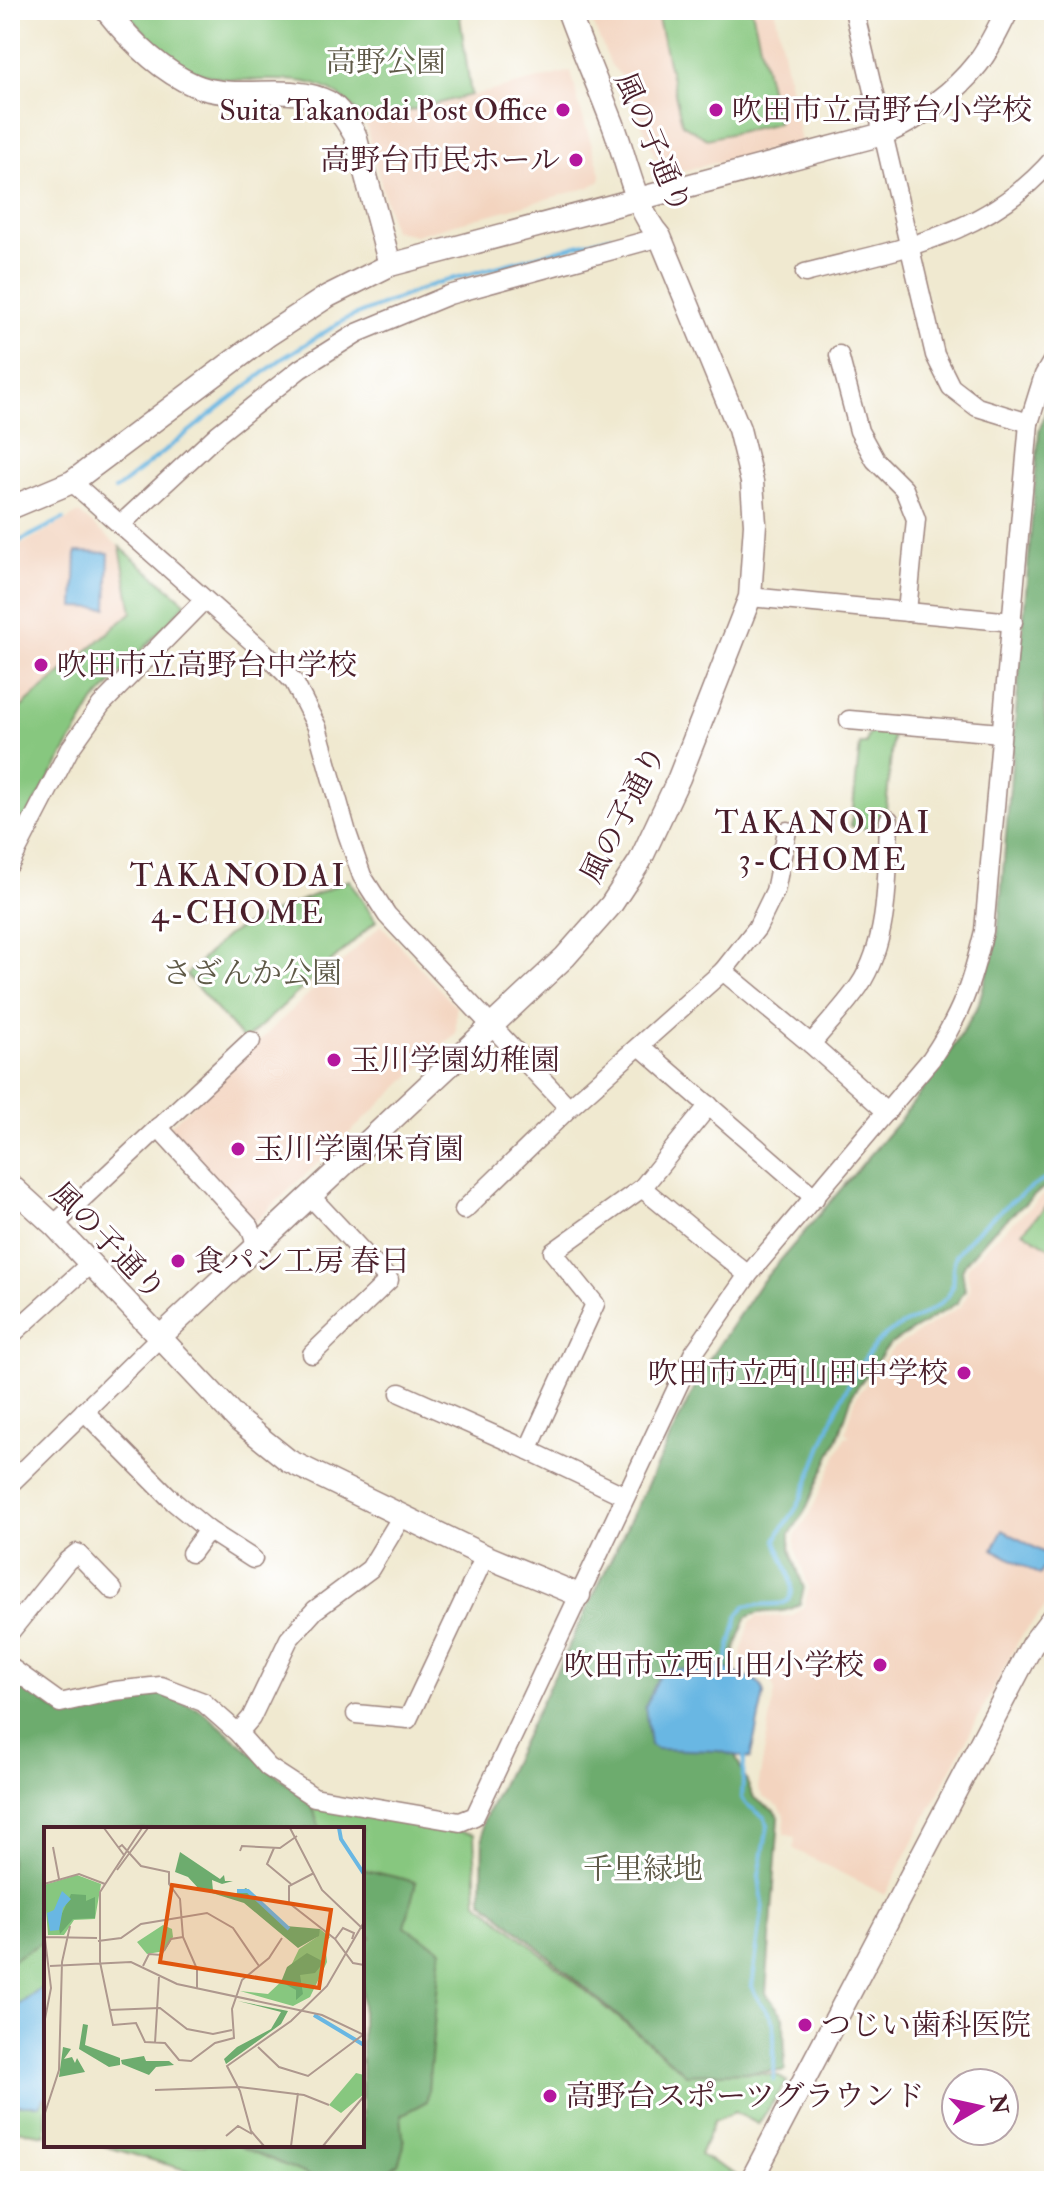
<svg xmlns="http://www.w3.org/2000/svg" width="1064" height="2191" viewBox="0 0 1064 2191" font-family="'IM FELL Double Pica','Noto Serif JP',serif">
  <rect width="100%" height="100%" fill="#fff"/>
  <filter id="ink" filterUnits="userSpaceOnUse"><feTurbulence type="fractalNoise" baseFrequency=".0125" numOctaves="2"/><feDisplacementMap in="SourceGraphic" scale="16" xChannelSelector="R" yChannelSelector="G"/><feConvolveMatrix kernelMatrix="1 2 1 2 8 2 1 2 1" color-interpolation-filters="sRGB"/></filter>
  <filter id="wash" filterUnits="userSpaceOnUse"><feTurbulence type="fractalNoise" baseFrequency=".006" numOctaves="4" result="noise"/><feDisplacementMap in="SourceGraphic" scale="32" xChannelSelector="R" yChannelSelector="G"/><feGaussianBlur stdDeviation="1.8" result="paint"/><feColorMatrix in="noise" values="0 0 0 0 0 0 0 0 0 0 0 0 0 0 0 0 0 1.4 0 .05"/><feComposite in="paint" operator="in"/></filter>
  <g filter="url(#wash)">
    <rect width="100%" height="100%" fill="#f0e9d0"/>
    <g fill="#f3d4bf">
      <path d="M587,10H775L801,142L682,171L666,167L655,156L623,78L611,65Z"/>
      <path d="M571,71L579,105L601,174L600,181L590,187L415,235L393,230L365,122Z"/>
      <path d="M79,513L120,547L132,612L10,717V551Z"/>
      <path d="M381,925L456,1007V1033L255,1222L168,1128Z"/>
      <path d="M1054,1190V1596L1020,1638L885,1895L794,1849L795,1837L784,1834L785,1817L779,1806L763,1797L758,1788L775,1692L770,1675L761,1667L746,1663L741,1653L750,1622L757,1617L792,1616L804,1606L809,1588L795,1548V1536L810,1514L845,1437H851L846,1432L856,1397L892,1349L961,1306L970,1290L967,1272L969,1265L999,1235L1046,1193Z"/>
    </g>
    <g fill="#87c77f" stroke="#687355" stroke-width="2">
      <path d="M123,10H459L471,95L365,122C316,55 264,94 200,73C173,64 143,30 123,10Z"/>
      <path d="M656,10H752L778,123L707,139L682,124Z"/>
      <path d="M120,547L186,603L94,702L10,846V717L132,612Z"/>
      <path d="M875,730L893,732L885,822C877,833 863,828 851,826L860,744H866L868,736Z"/>
      <path d="M349,880L376,921L250,1036L243,1039L186,975L226,936L253,921Z"/>
      <path d="M1054,1198V1251L1023,1231Z"/>
      <path d="M10,1675L60,1714L115,1700L310,1803L474,1834L477,1901L672,2062L779,2076L787,2082L758,2124L735,2112L714,2121L700,2155L736,2175L733,2181H223L101,2145H362V1829H46V2135L10,2129Z"/>
    </g>
    <g fill="#6dac6e" stroke="#5c664c" stroke-width="2">
      <path d="M1054,384V670C1044,693 1039,717 1054,739V1185L1042,1189L994,1230L966,1262L962,1270L965,1290L957,1303L889,1345L853,1393L840,1433L805,1511L790,1534V1549L804,1588L800,1604C782,1617 764,1607 746,1618L732,1659L731,1746L754,1798L774,1811L779,1818L766,1993L784,2017L785,2071L686,2074L482,1900L483,1822L706,1364L760,1284L900,1120L945,1061L978,1006L998,933L1039,432Z"/>
      <path d="M10,1678L61,1714L112,1699L159,1694L201,1710L312,1805L320,1829H46V1940L10,1961Z"/>
      <path d="M362,1869L416,1882L405,1927L441,1949L427,2101L401,2115L404,2146L398,2164L375,2181H322L237,2145H362V1943L371,1938L362,1922Z"/>
    </g>
    <g fill="#69b7e3" stroke="#5a6b87" stroke-width="2">
      <path d="M76,552L109,553L107,608L74,607Z"/>
      <path d="M1003,1530L1050,1556L1040,1575L993,1549Z"/>
      <path d="M719,1666C727,1667 731,1672 738,1674C752,1679 760,1678 764,1694L750,1759L718,1751L657,1749L650,1745L645,1707L660,1674L671,1668L689,1670Z"/>
      <path d="M46,1985V2094L40,2105H10V2011Z"/>
    </g>
    <g fill="none" stroke-linecap="round" stroke-linejoin="round">
      <g stroke="#69b7e3" stroke-width="4">
        <path d="M115,490L280,360L346,319L437,283L611,236"/>
        <path d="M10,546L63,519"/>
        <path d="M725,1666L738,1615L745,1606C758,1603 771,1606 783,1603C805,1597 780,1555 776,1540C782,1526 793,1516 799,1503C823,1450 837,1389 876,1344C895,1323 928,1318 947,1297C957,1286 949,1270 956,1256C971,1231 1027,1187 1054,1175"/>
        <path d="M744,1758L742,1798L746,1804L764,1817L768,1825L759,1876L763,1904L752,1986C756,2002 770,2010 774,2024V2080"/>
      </g>
    </g>
  </g>
  <g filter="url(#ink)">
    <g fill="none" stroke-linecap="round" stroke-linejoin="round">
      <defs>
        <g id="minor">
          <path d="M854,10L935,355L951,387L977,407L1029,423"/>
          <path d="M805,273C901,248 986,237 1054,158"/>
          <path d="M839,355L859,431L875,460L904,489L916,519L907,612"/>
          <path d="M72,482L264,652L294,682L317,727L347,833L362,876L387,915L569,1108"/>
          <path d="M120,525L218,434L300,369L357,333L449,295L660,237"/>
          <path d="M750,597L1013,622"/>
          <path d="M849,720L1001,733"/>
          <path d="M10,864L69,750L101,705L204,600"/>
          <path d="M723,971L757,928L775,891L787,831"/>
          <path d="M811,1044C827,1025 845,1006 859,986C890,940 887,873 889,820"/>
          <path d="M640,1046L815,1198"/>
          <path d="M158,1127L250,1227L257,1247"/>
          <path d="M642,1188L709,1105"/>
          <path d="M311,1197L389,1280L312,1354"/>
          <path d="M464,1210L569,1108L723,971L811,1044L887,1112"/>
          <path d="M54,1225L251,1041"/>
          <path d="M10,1336L90,1264"/>
          <path d="M400,1393L528,1450"/>
          <path d="M84,1411L174,1502L208,1530L253,1559"/>
          <path d="M10,1484L160,1337"/>
          <path d="M625,1496L528,1450L595,1304L553,1252L642,1188L748,1275"/>
          <path d="M191,1553L208,1530"/>
          <path d="M10,1632L67,1561L77,1553L113,1590"/>
          <path d="M10,1667L60,1703L114,1691L161,1686L203,1702L238,1733L268,1767L314,1797L460,1822L475,1816L693,1354L748,1275L931,1059C962,1013 971,985 984,931L1029,423L1044,375L1054,358"/>
          <path d="M356,1714L408,1719L485,1556"/>
          <path d="M238,1733L251,1718L289,1639L315,1610L370,1569L402,1516"/>
        </g>
        <g id="tertiary">
          <path d="M106,10C129,39 159,70 194,85C235,103 290,82 328,102C340,109 348,123 355,135L390,265"/>
          <path d="M10,508L72,482L268,335L328,296L390,265L883,134C920,117 952,96 977,64C990,48 998,28 1008,10"/>
          <path d="M10,1185L54,1225L238,1420L289,1461L485,1556L579,1595"/>
          <path d="M160,1337L565,957L611,905L640,861L679,778L750,597L755,524L752,482L739,429L660,237C633,206 627,158 611,119C597,82 581,47 568,10"/>
          <path d="M751,2181L1032,1645L1054,1616"/>
        </g>
      </defs>
      <use href="#minor" stroke="#9d847e" stroke-width="21"/>
      <use href="#tertiary" stroke="#9d847e" stroke-width="25"/>
      <use href="#minor" stroke="#fff" stroke-width="18"/>
      <use href="#tertiary" stroke="#fff" stroke-width="22"/>
    </g>
  </g>
  <g fill="#b5179e" stroke="#fff" stroke-width="3">
    <circle cx="563" cy="110" r="8"/>
    <circle cx="716" cy="110" r="8"/>
    <circle cx="576" cy="160" r="8"/>
    <circle cx="41" cy="665" r="8"/>
    <circle cx="334" cy="1060" r="8"/>
    <circle cx="238" cy="1149" r="8"/>
    <circle cx="178" cy="1261" r="8"/>
    <circle cx="964" cy="1373" r="8"/>
    <circle cx="880" cy="1665" r="8"/>
    <circle cx="805" cy="2025" r="8"/>
    <circle cx="550" cy="2096" r="8"/>
  </g>
  <g text-anchor="middle" stroke-width="6" stroke-linejoin="round" paint-order="stroke">
    <g font-size="30" fill="#5f5a48" stroke="#fff">
      <text x="386" y="72">高野公園</text>
      <text x="252" y="983">さざんか公園</text>
      <text x="643" y="1879">千里緑地</text>
    </g>
    <g font-size="30" fill="#4a1f2b" stroke="#fff" text-anchor="start">
      <text x="547" y="120" text-anchor="end">Suita Takanodai Post Office</text>
      <text x="732" y="120">吹田市立高野台小学校</text>
      <text x="560" y="170" text-anchor="end">高野台市民ホール</text>
      <text x="57" y="675">吹田市立高野台中学校</text>
      <text x="350" y="1070">玉川学園幼稚園</text>
      <text x="254" y="1159">玉川学園保育園</text>
      <text x="194" y="1271">食パン工房 春日</text>
      <text x="948" y="1383" text-anchor="end">吹田市立西山田中学校</text>
      <text x="864" y="1675" text-anchor="end">吹田市立西山田小学校</text>
      <text x="821" y="2035">つじい歯科医院</text>
      <text x="566" y="2106">高野台スポーツグラウンド</text>
    </g>
    <g font-size="30" fill="#4a1f2b" stroke="#fff">
      <text transform="translate(653 143) rotate(67)" y="10">風の子通り</text>
      <text transform="translate(623 814) rotate(-63)" y="10">風の子通り</text>
      <text transform="translate(108 1241) rotate(46)" y="10">風の子通り</text>
    </g>
    <g font-size="32" letter-spacing="2" fill="#4a1f2b" stroke="#fff">
      <text x="823" y="833">TAKANODAI<tspan x="823" dy="37">3-CHOME</tspan></text>
      <text x="238" y="886">TAKANODAI<tspan x="238" dy="37">4-CHOME</tspan></text>
    </g>
  </g>
  <g transform="translate(44 1827)">
    <rect width="320" height="320" fill="#f0e9d0"/>
    <path d="M33,48L57,57L51,92L30,93L20,108H4L0,58ZM119,98L128,102L129,110L121,124L103,127L93,115ZM276,102L286,110L281,116L283,135L266,170L249,179L196,164L224,167L241,151L255,122L273,110ZM312,246L320,248V267L297,286L285,278Z" fill="#87c77f"/>
    <path d="M136,25L176,52L180,48L181,54H189L178,57L168,53L169,64L191,67L202,61L242,99L276,102L275,109L254,121L200,76L155,62L144,50L131,45ZM27,67L42,68V74L51,70V91L29,92L16,107L14,95ZM263,126L280,135L271,146L256,148L259,167L252,173V163L237,155L243,140ZM194,174L244,184L237,197L182,237L180,232L193,220L227,202L237,185ZM39,197L44,198L41,218L76,231V238L65,240L35,222ZM19,220L27,222L20,232L28,230L31,236L33,231L41,245L15,250ZM100,229L102,234H125L130,238L112,240L105,248L78,237L77,233Z" fill="#6dac6e"/>
    <path d="M18,64L27,72L19,81L15,103L6,104L3,86L10,83Z" fill="#69b7e3"/>
    <path fill="none" stroke="#69b7e3" stroke-width="4" d="M295,1L297,12L320,47M193,64H204L245,102M270,188L320,218"/>
    <path fill="none" stroke="#ae988e" stroke-width="2" d="M60,1L80,28M246,1L278,63L320,103M9,20L15,52M74,21L78,18L97,39L125,45V57L136,72L139,110L153,142V161M230,21L223,37L247,57M196,24L198,19L236,21L253,9M73,43L104,1M270,46L245,59V76L291,112L309,136L320,138M0,57L35,47L61,57M0,104L7,161L0,197M0,110L53,111M291,112L299,101L310,106L308,112M54,114L77,111L97,97L163,86L189,101L215,139M56,135L69,198L92,196L101,215L121,216L135,233L147,234L171,216L190,211L188,182L198,153L225,131L238,111M56,135V65L98,1M6,139L87,135L133,157L278,188L320,208M99,139L105,127L117,128L127,112L139,110M65,183L116,181L143,202L169,207L188,203M111,216L115,150M214,220L235,240L264,249L320,207M111,263L195,260L260,268L285,278M0,289L15,243L18,135L26,99M182,309L194,299L208,307M220,319L207,304L196,264L183,239L247,194L283,159L320,95M247,319L254,266M279,319L320,269"/>
    <path fill="#e0560e" fill-opacity="0.15" stroke="#e0560e" stroke-width="4" d="M128,58L287,83L275,161L116,135Z"/>
    <rect width="320" height="320" fill="none" stroke="#4a1f2b" stroke-width="4"/>
  </g>
  <rect width="1064" height="2191" fill="none" stroke="#fff" stroke-width="40"/>
  <g transform="translate(980 2107) rotate(81)"><circle r="38" fill="#ffffff" stroke="#b7a5aa" stroke-width="2"/>
  <path d="M0-6L14 30L0 20L-14 30Z" fill="#b5179e"/>
  <text y="-12" font-size="22" font-weight="bold" text-anchor="middle" fill="#4a1f2b">N</text>
  </g>
</svg>
